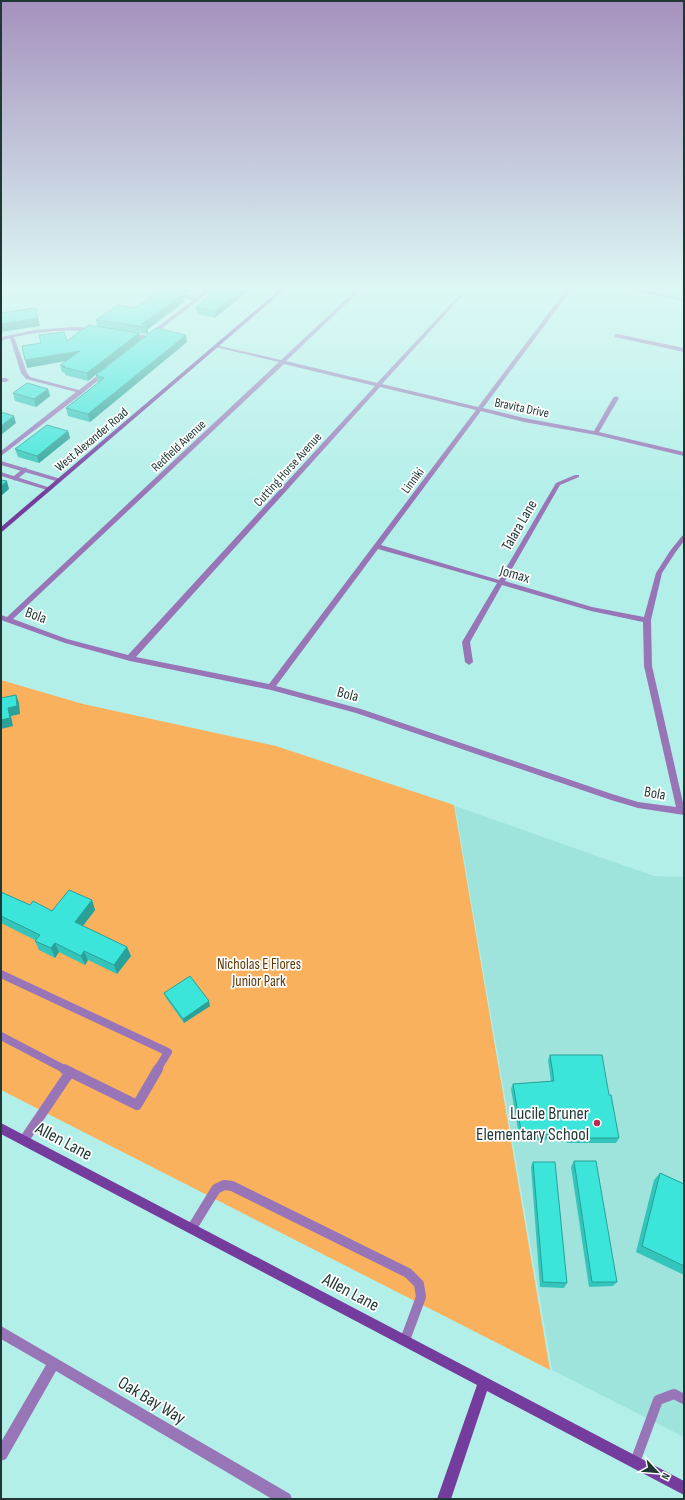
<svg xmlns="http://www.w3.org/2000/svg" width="685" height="1500" viewBox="0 0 685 1500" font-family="'Sofia Sans Condensed',sans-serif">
  <rect width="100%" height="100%" fill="#b3efe9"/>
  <path fill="#9ee3dc" d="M455,806L654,876L684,877V1437L552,1370Z"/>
  <path fill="#fab15e" d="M1,680L83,704L276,746L454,805L550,1370L1,1090Z"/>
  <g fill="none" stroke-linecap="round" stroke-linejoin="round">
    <path stroke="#9875b6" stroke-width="4.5" d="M15,478L25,470"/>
    <g stroke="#9875b6" stroke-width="8">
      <path d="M1,974L168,1052L157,1070"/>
      <path d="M1,1036L66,1070"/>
    </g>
    <g stroke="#9875b6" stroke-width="10">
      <path d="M70,1072L137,1105L158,1069"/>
      <path d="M24,1140L70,1072L64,1069"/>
      <path d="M192,1228L216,1189L224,1185L232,1186L408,1273L419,1284L421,1297L405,1340"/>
      <path d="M635,1462L658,1400L674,1394L684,1399"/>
    </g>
    <g fill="#9875b6" fill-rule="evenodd">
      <path d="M138,286H148L196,297L210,286H216L152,336L150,335V333L193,300Z"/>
      <path d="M360,286H365L286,361L377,383L460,294H462V296L382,384L478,407L569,286H574L483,408L524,418L594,431L613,398L616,396L619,398L599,432L684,452V456L596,435L524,422L481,411L381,545L499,580L556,483L575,475H579V477L560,485L505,581L592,607L644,617L656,573L670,551L682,536L684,535V541L675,553L662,573L651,620L652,666L684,807V815L638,808L611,800L356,713L271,690L130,661L65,643L1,620V615L7,617L279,362L215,347V345L281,360ZM284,364L375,386L128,655L67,639L13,619ZM380,387L476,410L269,684L136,657ZM378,549L497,583L462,642L465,662L469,665L473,662L470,642L502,585L591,611L643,622L644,666L676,807L638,802L612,794L361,709L276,686Z"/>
      <path d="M614,286H625L684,299V301Z"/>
      <path d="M73,327L96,328L99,330L96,332C69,329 41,331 14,337L27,373L30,377L79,390L102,372L107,373L83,393L1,456V451L76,392L26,379L21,373L10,338L1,341V337L35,330Z"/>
      <path d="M129,333L148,336L151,338L148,340L127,336V334Z"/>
      <path d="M617,334L684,348V352L615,337V335Z"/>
      <path d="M1,378H6L9,380L6,382H1Z"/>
      <path d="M1,461L61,479L62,480L59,482L1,465Z"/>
      <path d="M1,472L51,488L52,489L49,491L47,490L1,476Z"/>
      <path d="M1,1326L290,1494L292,1499H272L56,1371L6,1459L1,1461V1442L46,1365L1,1339Z"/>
    </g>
    <g fill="#743d9d" fill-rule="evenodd">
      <path d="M284,286H289L3,531L1,532V527Z"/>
      <path d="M1,1123L684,1481V1495L487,1391L451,1499H437L477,1385L1,1134Z"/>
    </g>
  </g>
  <g fill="#33c5bb">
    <path d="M169,286H196L187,293L180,292V294H183L184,302L148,329V333L147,334L139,333L88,381L65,375V373L62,372L60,365L66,361L27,368L67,341L97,326L96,320L135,308L171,289V287Z"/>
    <path d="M221,286L215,318L197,314L196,307Z"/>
    <path d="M187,342L90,422L68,416L66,408L98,383L96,375Z"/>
    <path d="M48,389L50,396L36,407L15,401L13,393Z"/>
    <path d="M68,431L70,438L39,463L18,457L15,449Z"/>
    <path d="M1,892L30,905L52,911L92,900L95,910L83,926L127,947L131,956L117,974L88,960L85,965L59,952L55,958L39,950L35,941V940L1,923Z"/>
    <path d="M164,993L210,1006L184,1023L166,998Z"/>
    <path d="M550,1055L609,1095L619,1138L616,1143H567V1141L561,1142L560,1139L520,1141L511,1089L513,1084L551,1082L548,1060Z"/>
    <path d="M574,1161L617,1282L613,1286L589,1287L571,1167Z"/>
    <path d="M533,1162L567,1283L564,1288L540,1287L531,1167Z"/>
    <path d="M660,1173L684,1184V1275L636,1252L654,1180Z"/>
  </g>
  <g fill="#29a098">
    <path d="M187,286H196L187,293Z"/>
    <path d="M245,286H254L215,318V311Z"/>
    <path d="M180,291L181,296L183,294L184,302L148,329V333L147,334L145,327L142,324Z"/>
    <path d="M38,318L40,326L1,332V324Z"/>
    <path d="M139,333L140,340L88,381L87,373Z"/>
    <path d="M186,335L187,342L90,422L88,414Z"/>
    <path d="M80,351L81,358L27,368L25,360Z"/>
    <path d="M48,389L50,396L36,407L34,399Z"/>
    <path d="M14,416L16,423L1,435V426Z"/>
    <path d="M68,431L70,438L39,463L37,456Z"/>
    <path d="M7,481L9,489L1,496V486Z"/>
    <path d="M16,695L19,703L20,714L11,716L13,726L1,729V720Z"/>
    <path d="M92,900L95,910L79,931L75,922Z"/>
    <path d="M55,943L59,952L55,958L51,948Z"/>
    <path d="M127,947L131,956L117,974L114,965Z"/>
    <path d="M84,951L88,960L85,965L81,956Z"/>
    <path d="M209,1001L210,1006L184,1023L183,1019Z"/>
  </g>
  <g fill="#3be5d9" stroke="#29a098">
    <path d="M221,286H245L215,311L196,307Z"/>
    <path d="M164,287L180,291L177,293L183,294L142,324L147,326L145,327L96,320L118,305L135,308Z"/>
    <path d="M35,308L38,318L1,324V313Z"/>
    <path d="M89,325L139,333L87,373L63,367L65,366L60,365L80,351L25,360L22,346L41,343L39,335L64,332L67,341Z"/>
    <path d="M156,328L186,335L88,414L66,408L104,378L96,375Z"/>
    <path d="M27,383L48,389L34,399L13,393Z"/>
    <path d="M1,412L14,416L1,426Z"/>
    <path d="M47,425L68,431L37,456L15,449Z"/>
    <path d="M1,480L7,481L1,486Z"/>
    <path d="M16,695L17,706L8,708L10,718L1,720V698Z"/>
    <path d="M69,890L92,900L75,922L127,947L114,965L84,951L81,956L55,943L51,948L35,941L40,935L1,916V892L30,905L33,901L52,911Z"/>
    <path d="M190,976L209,1001L183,1019L164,993Z"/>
    <path d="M550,1055H602L609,1095H611L619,1138H569V1136L563,1137V1134L522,1136L513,1084L554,1081Z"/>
    <path d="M574,1161H596L617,1282H592Z"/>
    <path d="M533,1162H555L567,1283L543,1282Z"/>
    <path d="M660,1173L684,1184V1266L642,1246Z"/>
  </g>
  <linearGradient id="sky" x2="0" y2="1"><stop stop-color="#a591bd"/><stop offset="0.58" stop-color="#ddf8f5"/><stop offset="1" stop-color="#ddf8f5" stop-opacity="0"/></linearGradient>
  <rect width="685" height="496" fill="url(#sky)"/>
  <circle fill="#b92956" stroke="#fff" stroke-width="1.5" cx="597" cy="1123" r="4"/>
  <g text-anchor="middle" stroke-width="3.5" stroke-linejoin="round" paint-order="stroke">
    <g font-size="13" fill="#1f3835" stroke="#fff">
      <text transform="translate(522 407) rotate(12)" y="5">Bravita Drive</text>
      <text transform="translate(91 439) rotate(-40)" y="5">West Alexander Road</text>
      <text transform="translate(178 445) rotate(-43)" y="5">Redfield Avenue</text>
      <text transform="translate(287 469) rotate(-48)" y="5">Cutting Horse Avenue</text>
      <text transform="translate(412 480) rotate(-53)" y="5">Linniki</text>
    </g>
    <g font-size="15" fill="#1f3835" stroke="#fff">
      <text transform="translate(519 525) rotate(-60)" y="5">Talara Lane</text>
      <text transform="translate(515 574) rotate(16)" y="5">Jomax</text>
      <text transform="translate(36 615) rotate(20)" y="5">Bola</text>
      <text transform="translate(348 694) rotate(15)" y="5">Bola</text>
      <text transform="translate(655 793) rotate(10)" y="5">Bola</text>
    </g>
    <g font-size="15" fill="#5f3a08" stroke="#fff">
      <text x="259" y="969">Nicholas E Flores<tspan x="259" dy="17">Junior Park</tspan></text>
    </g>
    <g font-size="18" fill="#1f3835" stroke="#fff" text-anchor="end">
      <text x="589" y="1119">Lucile Bruner<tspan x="589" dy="21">Elementary School</tspan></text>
    </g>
    <g font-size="18" fill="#1f3835" stroke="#fff">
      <text transform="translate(64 1141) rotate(28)" y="6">Allen Lane</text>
      <text transform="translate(351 1292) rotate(28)" y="6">Allen Lane</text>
      <text transform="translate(152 1400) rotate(31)" y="6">Oak Bay Way</text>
    </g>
  </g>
  <rect width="685" height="1500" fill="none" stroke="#1f3835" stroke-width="4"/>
  <g transform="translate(657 1472) rotate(116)" stroke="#ffffff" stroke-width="3" paint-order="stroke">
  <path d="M0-3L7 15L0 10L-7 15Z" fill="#1f3835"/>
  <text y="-6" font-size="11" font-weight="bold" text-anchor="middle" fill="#1f3835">N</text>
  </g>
</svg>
